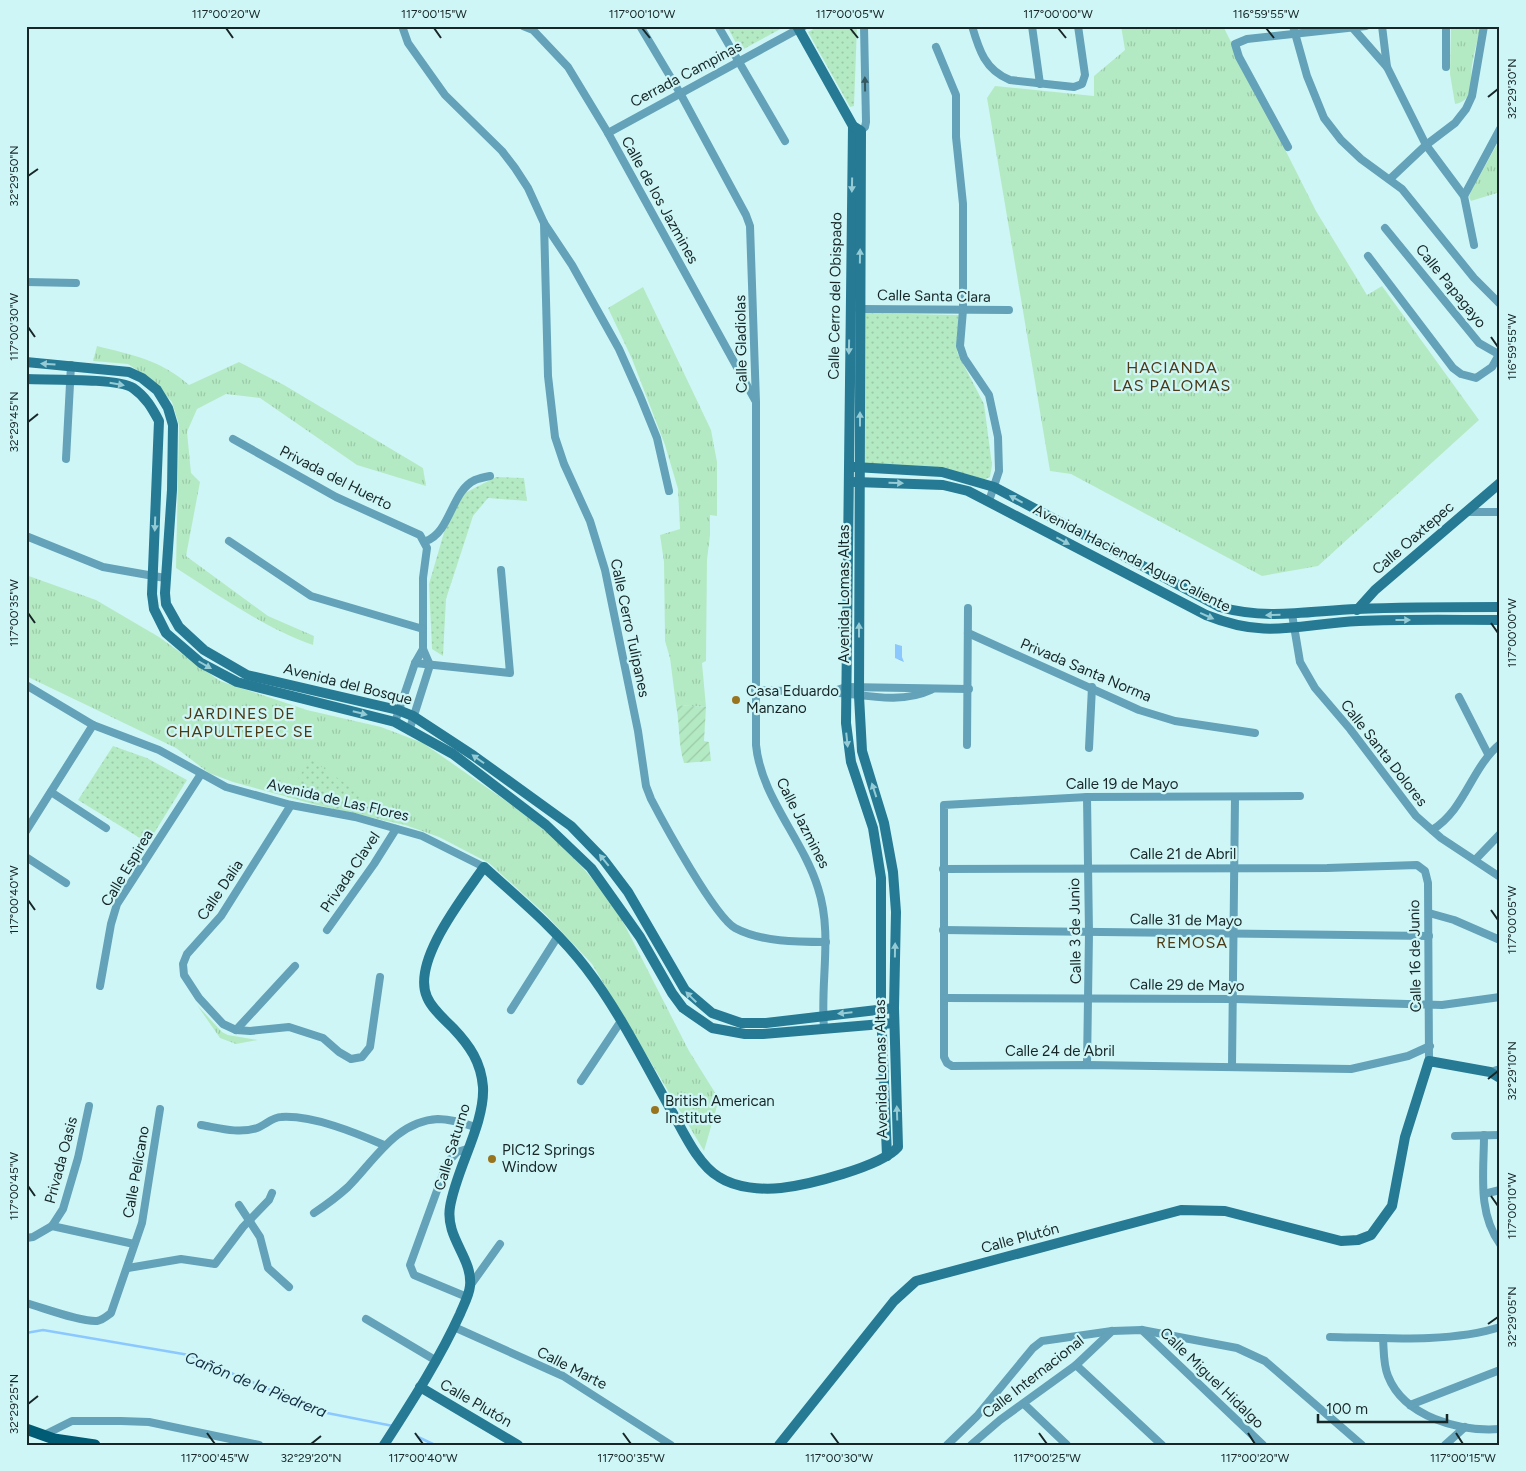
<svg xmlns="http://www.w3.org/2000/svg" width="1526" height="1471" viewBox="0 0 1526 1471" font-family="Figtree,sans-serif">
  <defs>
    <pattern id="grass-tufts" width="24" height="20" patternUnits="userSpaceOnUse" patternTransform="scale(1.25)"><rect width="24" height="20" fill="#b4eac3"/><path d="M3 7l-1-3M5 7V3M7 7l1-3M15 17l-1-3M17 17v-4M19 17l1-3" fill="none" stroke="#9ac9a7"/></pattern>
    <pattern id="park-dots" width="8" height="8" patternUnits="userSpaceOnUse" patternTransform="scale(1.25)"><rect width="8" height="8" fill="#b4eac3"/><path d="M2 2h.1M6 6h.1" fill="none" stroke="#9ac9a7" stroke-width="1.8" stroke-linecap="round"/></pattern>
    <pattern id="garden-furrows" width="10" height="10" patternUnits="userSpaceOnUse" patternTransform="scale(1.25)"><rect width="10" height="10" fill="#b4eac3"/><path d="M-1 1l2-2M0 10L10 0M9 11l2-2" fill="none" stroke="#9ac9a7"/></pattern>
    <pattern id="water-ripples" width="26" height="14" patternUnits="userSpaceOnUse" patternTransform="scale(1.25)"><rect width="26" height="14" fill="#8ac8ff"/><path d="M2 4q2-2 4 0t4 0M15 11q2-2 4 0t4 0" fill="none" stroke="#76acda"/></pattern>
  </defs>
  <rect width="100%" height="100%" fill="#cff6f7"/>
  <g fill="url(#grass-tufts)">
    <path d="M1121,26H1223L1316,211L1367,295L1382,286L1479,420L1318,566L1262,576L1071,474L1050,471L987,98L995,86L1094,96V76L1125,50Z"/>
    <path d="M1451,26H1481C1478,39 1474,52 1472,65C1470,80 1475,101 1455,104L1450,74Z"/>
    <path d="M1500,139V192L1471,201L1469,197L1471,191Z"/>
    <path d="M643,287L711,430L717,462V516L710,515V535L707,560L706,661L702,663L706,707L676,705L670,658L665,641L664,562L660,535L680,529L678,489L665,445L632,359L608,308Z"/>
    <path d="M97,346C133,355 161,360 189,385L239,362L284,385L423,468L426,486L357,465L260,398L226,394L197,409L187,432L191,473L200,482L186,556L268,616L314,636L313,645C264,628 220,596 176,568L179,425L172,402L150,379L128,364L93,361Z"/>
    <path d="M26,575L96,600L159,637L220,681L307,710L381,727L423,743L509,803L552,836L578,862L615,906L689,1051L719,1099L704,1151L592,964L546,915L489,863L439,837L405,825L313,804L233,782L209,773L176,748L26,676Z"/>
    <path d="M197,1005L222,1032L228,1035L258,1040L236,1044L220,1038Z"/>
  </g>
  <g fill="url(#park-dots)">
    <path d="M727,26H786L740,51Z"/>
    <path d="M819,26H857L854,106L850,107L808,32Z"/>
    <path d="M861,313L959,315L957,352L984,404L992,465L990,477L983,480L861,463Z"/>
    <path d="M496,477L524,478L527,501L488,498L473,516L446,599L443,656L432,649L429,584L445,529L463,494Z"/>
    <path d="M113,746L147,758L187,780L148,843L78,800Z"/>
    <path d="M310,759L405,825L287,797Z"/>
  </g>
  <path fill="url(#garden-furrows)" d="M676,705L706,707L704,741L709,742L711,761L684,763C678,744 680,725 676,705Z"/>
  <path fill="url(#water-ripples)" d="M895,644L902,646V657L904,662L895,658Z"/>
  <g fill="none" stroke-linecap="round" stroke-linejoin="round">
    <g stroke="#8ac8ff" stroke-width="2.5">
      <path d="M26,1333L43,1330L189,1355L322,1412L393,1426"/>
      <path d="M418,1437L435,1445"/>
    </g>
    <g stroke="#63a2b8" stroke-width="8">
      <path d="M402,26L408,43L445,95L502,151L515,168L528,188L544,223L572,265L619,349L640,396L657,438L669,491"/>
      <path d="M523,26L533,30L568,67L608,133L755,400"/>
      <path d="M640,26L680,93L746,215L750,226L756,402V745C761,797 803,839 818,888C833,934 820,981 824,1028"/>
      <path d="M718,26L785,141"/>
      <path d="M972,26C979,50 985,70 1010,80L1074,87L1082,84L1085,75L1078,26"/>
      <path d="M1032,26L1040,84"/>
      <path d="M1293,26L1307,76L1324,118L1341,140L1361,159L1402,189L1474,278L1500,304"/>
      <path d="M1351,26L1387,67"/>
      <path d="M1382,26L1387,67L1426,145L1464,196"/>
      <path d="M1446,26V67"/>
      <path d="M936,47L956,95V137L963,204V310L960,346L964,358L989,395L998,437L999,471L989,501"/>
      <path d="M608,133L804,26"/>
      <path d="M858,133L865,127L866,122L864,26"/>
      <path d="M1288,147L1239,57L1235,44L1247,39L1366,26"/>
      <path d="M1390,179L1426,145L1455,123L1466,109L1472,96L1484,26"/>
      <path d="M544,223L548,376L555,437L564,464L590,521L605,570L638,731L646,786L651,799C664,824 715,917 735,928C761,942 798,942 826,942"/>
      <path d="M1385,228L1479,343L1500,355"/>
      <path d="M1474,245L1464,196L1500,129"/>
      <path d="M1368,256L1453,368L1461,374L1476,378L1492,367L1500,353"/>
      <path d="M26,282L76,283"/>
      <path d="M859,309L1009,310"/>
      <path d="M233,439L336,497L420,535L427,548L423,578V649L430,665L410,728"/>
      <path d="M66,459L71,365"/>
      <path d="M1466,512H1500"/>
      <path d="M26,536L103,567L165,578"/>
      <path d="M229,541L311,596L423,629"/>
      <path d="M426,541C451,532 451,491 475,480C480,478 485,477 490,476"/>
      <path d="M1292,614L1300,662L1315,688L1350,729L1416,816L1441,838L1500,877"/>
      <path d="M968,633L1139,710L1175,721L1255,733"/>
      <path d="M415,663L510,673L501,570"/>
      <path d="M26,685L93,725L159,750L226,787L291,805L355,817L422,836L484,867"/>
      <path d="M755,690C780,691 804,691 829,692C862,694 899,705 931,690"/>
      <path d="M831,692L846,687L969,689"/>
      <path d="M1459,697L1488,754"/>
      <path d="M395,722L415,663L423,649"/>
      <path d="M967,745L968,608"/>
      <path d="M1089,748L1092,687"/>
      <path d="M51,792L106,828"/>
      <path d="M1300,796L1087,797L944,805V1057L947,1063L952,1066L1087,1065L1351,1069L1408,1056L1430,1046"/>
      <path d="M1087,797L1089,933L1087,1065"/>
      <path d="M291,805L221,916L187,954L183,964L184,975L199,998L223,1024L236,1030L250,1031L289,1027L323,1038L339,1052L351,1059L362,1057L370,1047L380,977"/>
      <path d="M1432,830C1465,810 1471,768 1500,744"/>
      <path d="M26,831L93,725"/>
      <path d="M26,857L66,883"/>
      <path d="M1476,859L1500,834"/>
      <path d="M943,869L1327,868L1417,865L1425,871L1428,883L1429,1061"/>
      <path d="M1429,913L1454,920L1500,940"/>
      <path d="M327,930L374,864L396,829"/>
      <path d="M943,930L1429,936"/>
      <path d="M100,986L111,924L117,904L201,774"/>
      <path d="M944,998L1234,999L1442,1005L1500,997"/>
      <path d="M511,1010L558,936"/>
      <path d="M236,1030L295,966"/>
      <path d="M1232,1066L1235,798"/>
      <path d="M1490,1072L1500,1069"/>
      <path d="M581,1081L621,1021"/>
      <path d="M201,1125C219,1128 239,1134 257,1128C265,1125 273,1117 281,1117C313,1115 356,1133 384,1145"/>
      <path d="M1484,1135C1484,1172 1477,1212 1500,1244"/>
      <path d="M1455,1136L1500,1135"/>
      <path d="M467,1149L457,1152L447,1163L410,1265L414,1275L467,1297"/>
      <path d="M1484,1194L1500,1190"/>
      <path d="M239,1205L260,1237L268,1268L289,1287"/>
      <path d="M314,1213C326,1205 337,1197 348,1187C374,1161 396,1121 438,1119C451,1119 463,1123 475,1127"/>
      <path d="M52,1226L134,1244"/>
      <path d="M26,1238L33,1237L52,1226L63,1209L78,1158L89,1106"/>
      <path d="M128,1268L181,1259L215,1264L243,1227L269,1200L272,1193"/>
      <path d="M470,1286L500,1244"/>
      <path d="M26,1303C44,1308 81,1322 97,1321C103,1320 107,1316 111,1313L142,1223L160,1109"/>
      <path d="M366,1319L435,1360"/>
      <path d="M454,1327L563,1376L671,1445"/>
      <path d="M1142,1330L1263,1445"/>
      <path d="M1330,1337C1382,1338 1451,1343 1500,1327"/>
      <path d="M1383,1338C1384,1351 1383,1364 1388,1376C1404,1417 1460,1432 1500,1429"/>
      <path d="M1076,1365L1162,1445"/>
      <path d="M1024,1404L1067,1445"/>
      <path d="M1410,1405L1500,1370"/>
      <path d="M44,1435L72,1421H121L149,1422L259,1445"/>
      <path d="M947,1445L977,1416L1033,1348L1042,1341L1112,1331L1142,1330L1237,1348L1265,1361L1362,1445"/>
      <path d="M971,1445L1000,1420L1076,1365L1112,1331"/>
      <path d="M1445,1445L1465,1427"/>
    </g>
    <g stroke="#267a94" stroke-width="10">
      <path d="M853,126L846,723L851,762L873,828L881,878V1009L887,1156"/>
      <path d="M26,362L129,372L142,378L157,390L168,408L173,425L172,490L165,593L166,604L179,627L204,650L247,675L398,710L413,716L474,756L571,826L603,859L628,892L685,990L712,1013L741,1023H766L894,1008"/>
      <path d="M26,379C48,380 118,378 133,388C146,397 152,408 159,421L152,594L154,609L166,633L201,663L237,682L395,722L453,754L546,825L591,868L640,937L672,993L683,1008L712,1028L745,1034H763L894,1023"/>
      <path d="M854,467L942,472L994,487L1220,607C1266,620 1310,611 1357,609C1405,607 1452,607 1500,607"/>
      <path d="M855,482L943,485L968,491L1206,615C1268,640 1297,624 1359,621C1406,619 1453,620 1500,620"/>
      <path d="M1357,610L1375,590L1500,483"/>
      <path d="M420,1387L518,1445"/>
      <path d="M384,1445C411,1403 439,1360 460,1314C463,1306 469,1296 470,1286C473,1258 445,1238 450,1207C456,1169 485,1124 483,1087C481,1062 470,1046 453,1028C444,1019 432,1009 427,997C411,961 465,895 484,867C519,899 557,930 586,968C619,1011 644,1062 671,1110C683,1131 698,1165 719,1177C736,1188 762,1190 781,1188C807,1185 881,1167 898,1147L894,1008L896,912L893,872L884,823L862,751L859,696L861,131L853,126L797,26"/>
      <path d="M779,1445L894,1301L916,1281L1181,1210L1225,1211L1341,1241L1358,1240L1371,1235L1392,1206L1405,1137L1429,1061L1490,1072L1500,1078"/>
    </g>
    <path stroke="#005c74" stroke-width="11" d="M26,1429L54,1439L95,1445"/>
  </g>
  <defs><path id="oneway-solid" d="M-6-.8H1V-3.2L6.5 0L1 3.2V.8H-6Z" transform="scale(1.25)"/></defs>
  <use fill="#355860" href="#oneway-solid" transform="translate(865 84) rotate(-91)"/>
  <g fill="#94cbd4">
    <use href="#oneway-solid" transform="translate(852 185) rotate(91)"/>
    <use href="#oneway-solid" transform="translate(860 256) rotate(-89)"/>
    <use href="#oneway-solid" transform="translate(849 347) rotate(91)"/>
    <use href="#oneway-solid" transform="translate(48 364) rotate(-176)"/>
    <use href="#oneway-solid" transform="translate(117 384) rotate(10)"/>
    <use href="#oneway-solid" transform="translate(860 419) rotate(-90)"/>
    <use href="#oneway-solid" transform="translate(896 483) rotate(2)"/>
    <use href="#oneway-solid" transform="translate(1016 499) rotate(-152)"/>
    <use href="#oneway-solid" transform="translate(155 524) rotate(92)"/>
    <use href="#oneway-solid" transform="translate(1063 541) rotate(28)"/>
    <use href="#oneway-solid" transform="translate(1273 615) rotate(179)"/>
    <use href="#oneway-solid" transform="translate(1207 616) rotate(24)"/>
    <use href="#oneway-solid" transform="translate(1403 620)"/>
    <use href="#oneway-solid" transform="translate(859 630) rotate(-90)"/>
    <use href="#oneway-solid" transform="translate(205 665) rotate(30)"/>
    <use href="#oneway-solid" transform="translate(360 713) rotate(14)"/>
    <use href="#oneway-solid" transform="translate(847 740) rotate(84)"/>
    <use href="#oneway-solid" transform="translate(478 759) rotate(-145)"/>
    <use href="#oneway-solid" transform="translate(874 790) rotate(-108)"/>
    <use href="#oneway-solid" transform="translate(604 860) rotate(-129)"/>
    <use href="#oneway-solid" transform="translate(895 950) rotate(-89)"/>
    <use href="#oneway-solid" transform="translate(691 997) rotate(-135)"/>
    <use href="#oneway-solid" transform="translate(845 1013) rotate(174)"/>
    <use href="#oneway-solid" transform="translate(897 1113) rotate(-92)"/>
  </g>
  <path fill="none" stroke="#172626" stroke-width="2" d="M226,28L233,38M434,28L441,38M642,28L650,38M850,28L858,38M1058,28L1066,38M1266,28L1274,38M1488,97L1498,89M28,176L38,169M28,327L35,337M1491,337L1498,347M28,422L38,414M28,613L35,623M1491,623L1498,633M28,900L35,910M1491,910L1498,920M1488,1079L1498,1071M28,1186L35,1196M1491,1196L1498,1206M1488,1324L1498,1317M28,1404L38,1396M207,1433L215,1444M415,1433L423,1444M623,1433L631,1444M831,1433L839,1444M1039,1433L1047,1444M1248,1433L1255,1444M1456,1433L1463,1444M311,1444L321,1436"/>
  <g fill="#99741f" stroke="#cff6f7" stroke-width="2">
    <circle cx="736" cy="700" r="5"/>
    <circle cx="655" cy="1110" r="5"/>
    <circle cx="492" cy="1159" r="5"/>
  </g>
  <g text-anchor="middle" stroke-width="4.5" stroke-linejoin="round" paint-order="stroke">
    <g font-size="15" fill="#172626" stroke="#cff6f7">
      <text transform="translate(686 74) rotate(-28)" y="5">Cerrada Campinas</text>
      <text transform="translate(660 200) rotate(61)" y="5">Calle de los Jazmines</text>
      <text transform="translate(1451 286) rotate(51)" y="5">Calle Papagayo</text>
      <text transform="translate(835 296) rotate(-89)" y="5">Calle Cerro del Obispado</text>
      <text transform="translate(934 296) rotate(1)" y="5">Calle Santa Clara</text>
      <text transform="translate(741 344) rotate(-91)" y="5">Calle Gladiolas</text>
      <text transform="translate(336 478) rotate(27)" y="5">Privada del Huerto</text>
      <text transform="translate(1413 538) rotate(-41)" y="5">Calle Oaxtepec</text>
      <text transform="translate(1132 558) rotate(27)" y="5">Avenida Hacienda Agua Caliente</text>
      <text transform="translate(844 594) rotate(-90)" y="5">Avenida Lomas Altas</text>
      <text transform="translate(630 628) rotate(78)" y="5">Calle Cerro Tulipanes</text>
      <text transform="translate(1086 670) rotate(23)" y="5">Privada Santa Norma</text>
      <text transform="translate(348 684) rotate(14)" y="5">Avenida del Bosque</text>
      <text transform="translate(1384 753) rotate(52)" y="5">Calle Santa Dolores</text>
      <text x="1122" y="789">Calle 19 de Mayo</text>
      <text transform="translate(338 800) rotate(13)" y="5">Avenida de Las Flores</text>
      <text transform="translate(803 823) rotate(63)" y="5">Calle Jazmines</text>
      <text x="1183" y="859">Calle 21 de Abril</text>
      <text transform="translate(127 868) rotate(-59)" y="5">Calle Espirea</text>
      <text transform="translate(350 872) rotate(-56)" y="5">Privada Clavel</text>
      <text transform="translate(220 890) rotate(-56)" y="5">Calle Dalia</text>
      <text transform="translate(1186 920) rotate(1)" y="5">Calle 31 de Mayo</text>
      <text transform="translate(1075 931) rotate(-91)" y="5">Calle 3 de Junio</text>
      <text transform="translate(1415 956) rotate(-91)" y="5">Calle 16 de Junio</text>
      <text transform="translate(1187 985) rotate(1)" y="5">Calle 29 de Mayo</text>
      <text x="1060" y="1056">Calle 24 de Abril</text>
      <text transform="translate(881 1069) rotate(-91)" y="5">Avenida Lomas Altas</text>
      <text transform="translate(452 1147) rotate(-73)" y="5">Calle Saturno</text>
      <text transform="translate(61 1160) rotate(-75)" y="5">Privada Oasis</text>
      <text transform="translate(136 1172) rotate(-80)" y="5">Calle Pelícano</text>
      <text transform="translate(1020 1238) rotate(-15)" y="5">Calle Plutón</text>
      <text transform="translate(572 1368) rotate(27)" y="5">Calle Marte</text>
      <text transform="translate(1033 1377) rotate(-38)" y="5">Calle Internacional</text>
      <text transform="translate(1212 1378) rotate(44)" y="5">Calle Miguel Hidalgo</text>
      <text transform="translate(476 1403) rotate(30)" y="5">Calle Plutón</text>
    </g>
    <g font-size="15" fill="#172626" stroke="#cff6f7" text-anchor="start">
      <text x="746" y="696">Casa Eduardo<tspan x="746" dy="17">Manzano</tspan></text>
      <text x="665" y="1106">British American<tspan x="665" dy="17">Institute</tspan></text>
      <text x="502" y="1155">PIC12 Springs<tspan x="502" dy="17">Window</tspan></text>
    </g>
    <g font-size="16" letter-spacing="1" fill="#4c3a14" stroke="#cff6f7">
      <text x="1172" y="373">HACIANDA<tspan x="1172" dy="18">LAS PALOMAS</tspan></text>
      <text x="240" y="719">JARDINES DE<tspan x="240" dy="18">CHAPULTEPEC SE</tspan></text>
      <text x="1192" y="948">REMOSA</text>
    </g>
    <g font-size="16" font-style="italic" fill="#122d43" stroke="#cff6f7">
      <text transform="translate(256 1384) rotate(22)" y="6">Cañón de la Piedrera</text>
    </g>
  </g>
  <rect width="1526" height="1471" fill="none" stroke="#cff6f7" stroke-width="55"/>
  <path d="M1318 1414v8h129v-8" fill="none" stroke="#172626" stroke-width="2.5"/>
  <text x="1326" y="1414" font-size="15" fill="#172626" stroke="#cff6f7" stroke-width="4" paint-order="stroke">100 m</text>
  <rect x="28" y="28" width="1470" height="1416" fill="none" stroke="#172626" stroke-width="2"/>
  <g font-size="12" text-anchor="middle" fill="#172626">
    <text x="226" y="18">117°00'20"W</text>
    <text x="434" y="18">117°00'15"W</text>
    <text x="642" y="18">117°00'10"W</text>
    <text x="850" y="18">117°00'05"W</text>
    <text x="1058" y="18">117°00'00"W</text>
    <text x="1266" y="18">116°59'55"W</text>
    <text transform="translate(1512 89) rotate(-90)" y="4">32°29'30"N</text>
    <text transform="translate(14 176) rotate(-90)" y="4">32°29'50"N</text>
    <text transform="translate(14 327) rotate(-90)" y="4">117°00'30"W</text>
    <text transform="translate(1512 347) rotate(-90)" y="4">116°59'55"W</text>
    <text transform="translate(14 422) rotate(-90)" y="4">32°29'45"N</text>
    <text transform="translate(14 613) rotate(-90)" y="4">117°00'35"W</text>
    <text transform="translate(1512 633) rotate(-90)" y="4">117°00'00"W</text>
    <text transform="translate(14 900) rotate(-90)" y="4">117°00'40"W</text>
    <text transform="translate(1512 920) rotate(-90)" y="4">117°00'05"W</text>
    <text transform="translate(1512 1071) rotate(-90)" y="4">32°29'10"N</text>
    <text transform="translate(14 1186) rotate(-90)" y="4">117°00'45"W</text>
    <text transform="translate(1512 1206) rotate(-90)" y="4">117°00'10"W</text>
    <text transform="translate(1512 1317) rotate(-90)" y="4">32°29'05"N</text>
    <text transform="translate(14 1404) rotate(-90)" y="4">32°29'25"N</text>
    <text x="215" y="1462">117°00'45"W</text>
    <text x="311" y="1462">32°29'20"N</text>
    <text x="423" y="1462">117°00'40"W</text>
    <text x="631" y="1462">117°00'35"W</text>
    <text x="839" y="1462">117°00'30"W</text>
    <text x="1047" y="1462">117°00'25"W</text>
    <text x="1255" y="1462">117°00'20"W</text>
    <text x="1463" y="1462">117°00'15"W</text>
  </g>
</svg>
